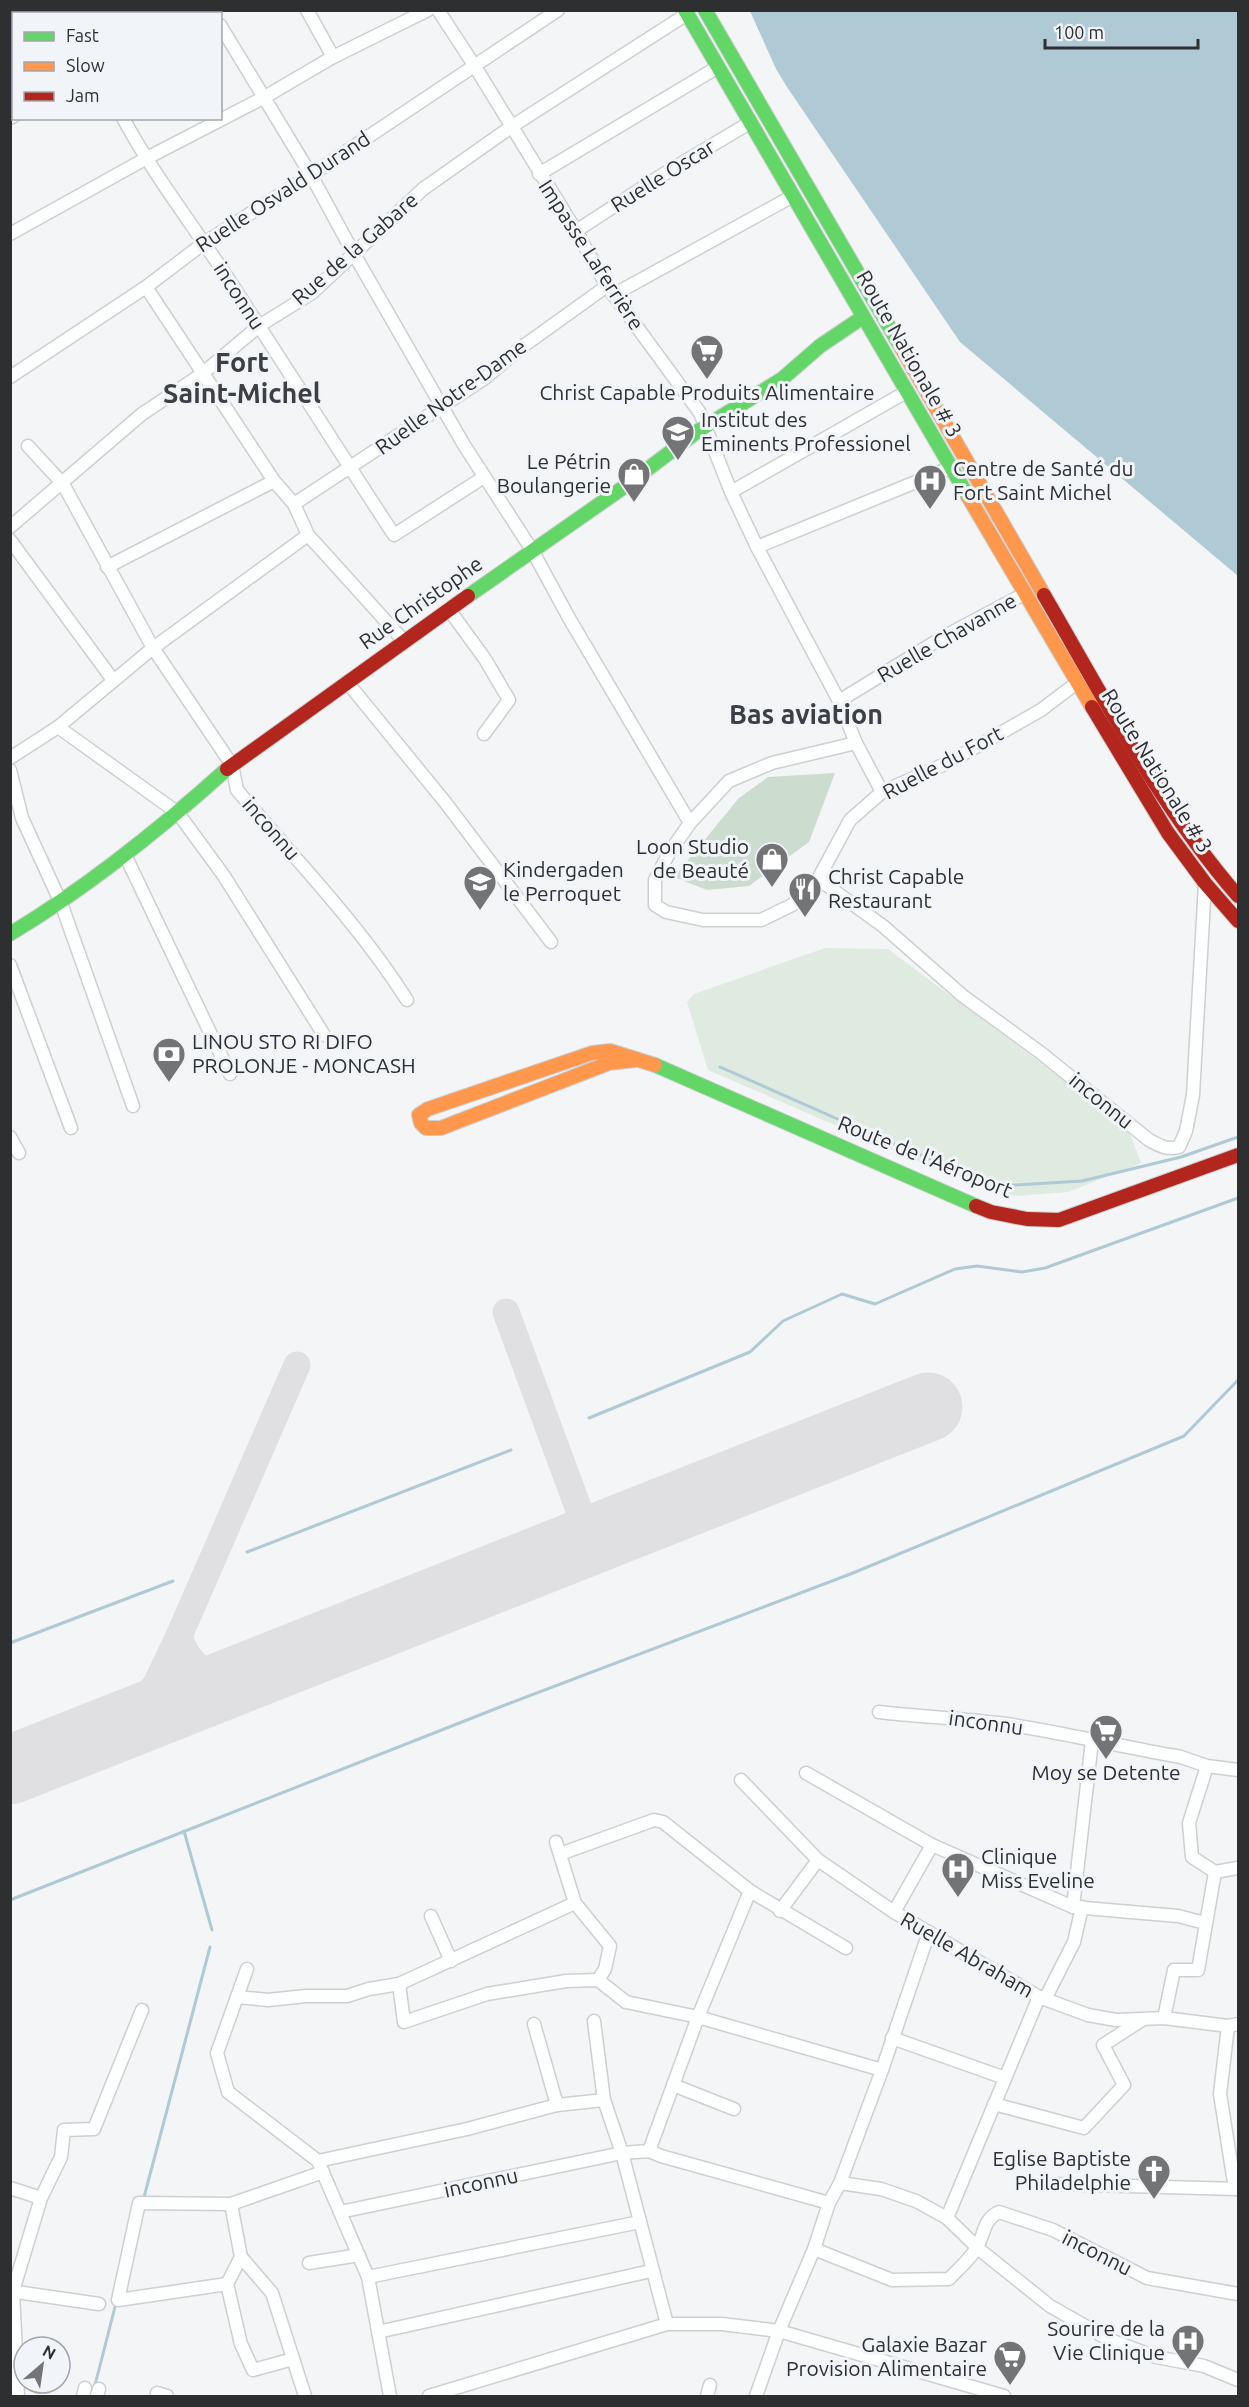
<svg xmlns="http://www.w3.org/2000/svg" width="1249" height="2407" viewBox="0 0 1249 2407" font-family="Ubuntu,sans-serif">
  <rect width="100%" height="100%" fill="#f3f5f7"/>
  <path fill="#dfebe1" d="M825,948L888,949L1128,1128L1141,1163L1068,1192L1015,1196L943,1172L708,1070L687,1002L694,994Z"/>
  <path fill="#ccdcce" d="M835,773L809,842L749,886L707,890L674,877L739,798L768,777Z"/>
  <path fill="#afc9d5" d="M750,11H1238V576L960,342L787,87L776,69Z"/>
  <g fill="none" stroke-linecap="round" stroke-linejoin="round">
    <g stroke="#afc9d5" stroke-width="3">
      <path d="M720,1067L901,1147L999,1186L1082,1181L1181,1157L1238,1137"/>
      <path d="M589,1418L750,1352L783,1321L842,1294L875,1304L955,1269L977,1266L1022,1272L1045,1268L1238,1198"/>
      <path d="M247,1552L511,1450"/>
      <path d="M10,1643L173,1581"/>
      <path d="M184,1831L212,1930"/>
      <path d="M10,1900L500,1707L853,1573L1184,1436L1238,1380"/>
      <path d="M143,2201L210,1947"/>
      <path d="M94,2389L116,2303"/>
    </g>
    <g stroke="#e0e0e2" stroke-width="27">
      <path d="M506,1312L579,1510L592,1523L622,1528"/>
      <path d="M560,1553L578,1533L579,1510"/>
      <path d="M179,1636C187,1664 206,1676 233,1682"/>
      <path d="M127,1724L156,1684L179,1636L297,1365"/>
    </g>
    <path stroke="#e0e0e2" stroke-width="69" d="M10,1770L928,1407"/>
    <defs>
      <g id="street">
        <path d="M59,10L61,14"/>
        <path d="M307,10L333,57"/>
        <path d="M438,10L474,65L576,231L607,286L700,413L731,492L757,547L839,701L856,743L882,792"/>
        <path d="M208,14L212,10"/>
        <path d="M220,25L311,175L354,254L464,445L532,550L569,618L690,823"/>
        <path d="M10,118L14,116"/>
        <path d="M123,118C152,172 189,220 223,271C281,359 337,448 394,535L484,477"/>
        <path d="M539,174L718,67"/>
        <path d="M576,231L659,177L751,122"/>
        <path d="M10,234L145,159L263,98L333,57L428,10"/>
        <path d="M146,287L274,481L294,504L308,535L404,641"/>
        <path d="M613,295L793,196"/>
        <path d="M10,377L146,287L204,243L311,175L558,10"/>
        <path d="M28,446L63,484L153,648L232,765L237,790C295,859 358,923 407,1000"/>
        <path d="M731,492L906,392"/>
        <path d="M294,504L485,378L522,347L607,286"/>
        <path d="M10,527L142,414L202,374L259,326L312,293L423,189L511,127L687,14"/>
        <path d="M10,540L113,680"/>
        <path d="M757,547L950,468"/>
        <path d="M107,567L274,481"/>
        <path d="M450,611L485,659L509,700L484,734"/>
        <path d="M347,682L445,802L551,942"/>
        <path d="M839,701L945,636L1024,594"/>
        <path d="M58,727L178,813L224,876L324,1035"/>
        <path d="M856,743L772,763L729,781L690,823L669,853L655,880V905L666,912L703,920H761L792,905L818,879L850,820L882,792L945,764L992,738L1041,710L1082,679"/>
        <path d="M10,758L58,727L153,648L308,535"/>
        <path d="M10,770L22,818L61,903L133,1106"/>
        <path d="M125,855L230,1074"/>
        <path d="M818,879L883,926L963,996L1041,1053L1149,1140C1160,1146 1167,1150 1179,1147L1186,1131L1193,1095L1205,883"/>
        <path d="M10,965L71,1128"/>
        <path d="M10,1137L19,1153"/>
        <path d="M879,1712C921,1717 963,1718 1006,1724C1064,1733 1123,1747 1181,1757L1207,1766L1238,1770"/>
        <path d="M1207,1766L1189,1823L1192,1857L1215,1872L1238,1868"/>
        <path d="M806,1773L932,1845L1073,1907L1178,1916L1205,1923"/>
        <path d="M741,1780L818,1860L894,1912L1039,1997L1088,2015L1116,2020L1164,2018L1228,2026L1238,2024"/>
        <path d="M556,1842L575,1903"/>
        <path d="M560,1854L654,1820L663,1822L750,1891L846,1948"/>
        <path d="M1073,1907L1092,1741"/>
        <path d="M780,1911L818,1860"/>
        <path d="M894,1912L932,1845"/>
        <path d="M431,1916L451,1961"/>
        <path d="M247,1969L217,2053L228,2092L318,2161L368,2277L390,2396"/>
        <path d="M399,1984L404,2022L487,1994L566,1981L598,1980L626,2002L698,2017L882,2070"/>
        <path d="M237,1997L268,2000L306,1996H347L369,1989L399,1984L575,1903L610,1946L605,1969L598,1980"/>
        <path d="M1045,1999L1074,1942L1082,1907"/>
        <path d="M1164,2018L1174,1970H1198L1215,1872"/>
        <path d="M594,2021L604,2100L622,2153L667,2324"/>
        <path d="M534,2024L557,2105"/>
        <path d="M1228,2026L1220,2094L1235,2189"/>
        <path d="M892,2038L1005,2078"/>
        <path d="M673,2085L734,2109"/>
        <path d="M994,2104L1084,2128L1124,2085L1103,2045L1142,2020"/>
        <path d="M649,2151L698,2017L750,1891"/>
        <path d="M318,2161L467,2129L557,2105L604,2100"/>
        <path d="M840,2183L881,2189L916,2201L947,2218L980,2250L1050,2306L1108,2339L1156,2357L1204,2366L1238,2380"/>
        <path d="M1054,2184L1238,2189"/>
        <path d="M10,2188L41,2198"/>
        <path d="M231,2204L241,2257L272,2293L305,2396"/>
        <path d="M340,2212L622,2153L649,2151L661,2156L829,2203"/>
        <path d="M947,2218L1039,1997"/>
        <path d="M814,2249L892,2280L949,2279C958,2269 971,2259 977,2247C985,2234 983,2219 999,2212L1053,2230L1147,2278L1238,2294"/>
        <path d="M241,2257L227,2284L241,2344L253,2370L293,2359"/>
        <path d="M309,2263L359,2255"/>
        <path d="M368,2277L640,2222"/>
        <path d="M227,2284L118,2300L139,2203L231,2204L323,2172"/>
        <path d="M10,2291L99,2304"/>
        <path d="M378,2332L651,2271"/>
        <path d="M157,2393L167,2396"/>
        <path d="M18,2396L13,2291L41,2198L61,2157L64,2130L94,2129L142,2010"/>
        <path d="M83,2396L85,2388"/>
        <path d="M97,2396L99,2389"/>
        <path d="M429,2396L667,2324H722L779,2331L1004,2396"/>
        <path d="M707,2396L710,2385"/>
        <path d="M756,2396L779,2331L814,2249L829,2203L840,2183L882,2070L929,1932"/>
      </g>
      <g id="fast">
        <path d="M685,10L969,498"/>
        <path d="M705,10L902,349"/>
        <path d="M468,596L624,487L698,431L782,379L820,346L863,317"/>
        <path d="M10,934C88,887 159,830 227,769"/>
        <path d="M655,1065L976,1206"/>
      </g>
      <g id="slow">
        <path d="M902,349L1044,595"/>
        <path d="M969,498L1092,707"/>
        <path d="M635,1060L609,1063L441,1128H426L421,1123L419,1115L428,1109L592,1053L610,1051L655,1065"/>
      </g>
      <g id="jam">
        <path d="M1044,595C1104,698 1159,805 1238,896"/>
        <path d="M1092,707L1168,833L1205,883L1238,921"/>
        <path d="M227,769L468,596"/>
        <path d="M976,1206L991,1212L1027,1219L1059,1220L1238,1155"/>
      </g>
    </defs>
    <use href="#street" stroke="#cdcfd1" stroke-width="15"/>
    <use href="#fast" stroke="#cdcfd1" stroke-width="16"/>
    <use href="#slow" stroke="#cdcfd1" stroke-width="16"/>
    <use href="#jam" stroke="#cdcfd1" stroke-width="16"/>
    <use href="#street" stroke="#fdfefe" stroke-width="12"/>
    <use href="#fast" stroke="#63d668" stroke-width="14"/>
    <use href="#slow" stroke="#ff974d" stroke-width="14"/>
    <use href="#jam" stroke="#b3261e" stroke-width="14"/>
  </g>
  <defs>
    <symbol id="supermarket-pin" viewBox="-11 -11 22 30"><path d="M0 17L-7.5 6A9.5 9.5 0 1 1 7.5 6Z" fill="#737476" stroke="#f1f4f9"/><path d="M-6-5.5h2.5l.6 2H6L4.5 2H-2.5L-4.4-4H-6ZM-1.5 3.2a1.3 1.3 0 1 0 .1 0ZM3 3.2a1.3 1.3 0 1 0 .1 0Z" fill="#fff"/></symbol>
    <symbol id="university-pin" viewBox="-11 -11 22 30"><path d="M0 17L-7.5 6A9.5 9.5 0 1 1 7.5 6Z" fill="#737476" stroke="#f1f4f9"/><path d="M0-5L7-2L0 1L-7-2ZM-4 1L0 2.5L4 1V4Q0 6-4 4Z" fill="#fff"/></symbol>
    <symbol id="shop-pin" viewBox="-11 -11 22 30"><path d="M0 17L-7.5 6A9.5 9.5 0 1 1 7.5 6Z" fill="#737476" stroke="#f1f4f9"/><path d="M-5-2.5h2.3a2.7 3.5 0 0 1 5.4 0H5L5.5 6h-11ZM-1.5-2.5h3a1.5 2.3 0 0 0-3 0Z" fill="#fff"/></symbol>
    <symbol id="hospital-pin" viewBox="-11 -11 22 30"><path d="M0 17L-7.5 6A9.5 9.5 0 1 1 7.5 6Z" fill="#737476" stroke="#f1f4f9"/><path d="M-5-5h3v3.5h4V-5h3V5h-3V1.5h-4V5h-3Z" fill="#fff"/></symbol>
    <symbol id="school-pin" viewBox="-11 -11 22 30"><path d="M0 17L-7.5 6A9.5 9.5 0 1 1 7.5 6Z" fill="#737476" stroke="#f1f4f9"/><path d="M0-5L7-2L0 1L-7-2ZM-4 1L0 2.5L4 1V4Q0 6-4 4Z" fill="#fff"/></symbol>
    <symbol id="restaurant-pin" viewBox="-11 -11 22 30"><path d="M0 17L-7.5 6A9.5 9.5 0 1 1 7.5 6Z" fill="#737476" stroke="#f1f4f9"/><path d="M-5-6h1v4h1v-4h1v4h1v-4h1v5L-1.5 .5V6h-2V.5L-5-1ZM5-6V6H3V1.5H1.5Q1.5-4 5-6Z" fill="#fff"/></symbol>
    <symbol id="bank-pin" viewBox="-11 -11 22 30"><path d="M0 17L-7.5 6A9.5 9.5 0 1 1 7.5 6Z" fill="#737476" stroke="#f1f4f9"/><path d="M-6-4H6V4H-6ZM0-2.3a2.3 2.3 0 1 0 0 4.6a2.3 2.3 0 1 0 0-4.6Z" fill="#fff"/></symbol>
    <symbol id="church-pin" viewBox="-11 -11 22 30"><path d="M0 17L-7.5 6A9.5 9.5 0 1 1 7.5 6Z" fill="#737476" stroke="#f1f4f9"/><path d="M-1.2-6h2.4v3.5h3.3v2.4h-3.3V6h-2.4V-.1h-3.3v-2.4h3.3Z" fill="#fff"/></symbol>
  </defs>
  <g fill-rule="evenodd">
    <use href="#supermarket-pin" x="688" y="332" width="38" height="52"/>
    <use href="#university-pin" x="659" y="413" width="38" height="52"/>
    <use href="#shop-pin" x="615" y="455" width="38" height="52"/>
    <use href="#hospital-pin" x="911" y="462" width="38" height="52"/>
    <use href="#shop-pin" x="753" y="840" width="38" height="52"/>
    <use href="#school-pin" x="461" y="863" width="38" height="52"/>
    <use href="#restaurant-pin" x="786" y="870" width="38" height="52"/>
    <use href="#bank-pin" x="150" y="1035" width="38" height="52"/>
    <use href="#supermarket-pin" x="1087" y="1712" width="38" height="52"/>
    <use href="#hospital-pin" x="939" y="1850" width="38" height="52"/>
    <use href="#church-pin" x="1135" y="2152" width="38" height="52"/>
    <use href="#hospital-pin" x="1169" y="2322" width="38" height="52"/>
    <use href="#supermarket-pin" x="991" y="2338" width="38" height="52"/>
  </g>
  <g text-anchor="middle" stroke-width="6" stroke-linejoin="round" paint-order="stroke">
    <g font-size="21" fill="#2e2f31" stroke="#f1f4f9">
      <text transform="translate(663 176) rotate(-32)" y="7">Ruelle Oscar</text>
      <text transform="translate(283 192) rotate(-33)" y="7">Ruelle Osvald Durand</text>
      <text transform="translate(355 249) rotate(-41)" y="7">Rue de la Gabare</text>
      <text transform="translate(591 255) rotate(57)" y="7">Impasse Laferrière</text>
      <text transform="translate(239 296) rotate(57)" y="7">inconnu</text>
      <text transform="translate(909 354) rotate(60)" y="7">Route Nationale # 3</text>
      <text transform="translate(451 397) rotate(-36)" y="7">Ruelle Notre-Dame</text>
      <text transform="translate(421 603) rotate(-35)" y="7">Rue Christophe</text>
      <text transform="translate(947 638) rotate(-30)" y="7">Ruelle Chavanne</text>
      <text transform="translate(943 763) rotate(-28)" y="7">Ruelle du Fort</text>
      <text transform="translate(1157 771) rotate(58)" y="7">Route Nationale # 3</text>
      <text transform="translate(271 829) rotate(49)" y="7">inconnu</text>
      <text transform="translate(1101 1101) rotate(39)" y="7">inconnu</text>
      <text transform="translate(925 1157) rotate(22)" y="7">Route de l'Aéroport</text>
      <text transform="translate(986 1723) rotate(8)" y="7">inconnu</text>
      <text transform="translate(967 1955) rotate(30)" y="7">Ruelle Abraham</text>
      <text transform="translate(481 2183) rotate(-12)" y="7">inconnu</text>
      <text transform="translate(1097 2253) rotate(27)" y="7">inconnu</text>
    </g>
    <g font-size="21" fill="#2e2f31" stroke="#f1f4f9" text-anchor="start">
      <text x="707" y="400" text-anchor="middle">Christ Capable Produits Alimentaire</text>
      <text x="701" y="427">Institut des<tspan x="701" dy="24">Eminents Professionel</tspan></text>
      <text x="611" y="469" text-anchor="end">Le Pétrin<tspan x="611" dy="24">Boulangerie</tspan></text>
      <text x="953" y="476">Centre de Santé du<tspan x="953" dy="24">Fort Saint Michel</tspan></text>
      <text x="749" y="854" text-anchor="end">Loon Studio<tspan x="749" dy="24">de Beauté</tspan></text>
      <text x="503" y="877">Kindergaden<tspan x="503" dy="24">le Perroquet</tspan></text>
      <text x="828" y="884">Christ Capable<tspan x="828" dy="24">Restaurant</tspan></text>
      <text x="192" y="1049">LINOU STO RI DIFO<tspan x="192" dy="24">PROLONJE - MONCASH</tspan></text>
      <text x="1106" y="1780" text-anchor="middle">Moy se Detente</text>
      <text x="981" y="1864">Clinique<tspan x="981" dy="24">Miss Eveline</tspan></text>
      <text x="1131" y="2166" text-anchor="end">Eglise Baptiste<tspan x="1131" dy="24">Philadelphie</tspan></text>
      <text x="1165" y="2336" text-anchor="end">Sourire de la<tspan x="1165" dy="24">Vie Clinique</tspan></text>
      <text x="987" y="2352" text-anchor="end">Galaxie Bazar<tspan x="987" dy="24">Provision Alimentaire</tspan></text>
    </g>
    <g font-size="27" font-weight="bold" fill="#3d3f43" stroke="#f1f4f9">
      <text x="242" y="372">Fort<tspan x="242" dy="31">Saint-Michel</tspan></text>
      <text x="806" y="724">Bas aviation</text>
    </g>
  </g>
  <rect width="1249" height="2407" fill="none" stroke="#2e2f31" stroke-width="24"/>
  <rect x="12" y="12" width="210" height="108" fill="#f1f4f9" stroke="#a3a5a9" stroke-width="1.5"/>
  <rect x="24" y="32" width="30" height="9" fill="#63d668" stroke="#a3a5a9" stroke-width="1.5"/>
  <text x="66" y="42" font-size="18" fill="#2e2f31">Fast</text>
  <rect x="24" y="62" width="30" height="9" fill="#ff974d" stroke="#a3a5a9" stroke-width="1.5"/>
  <text x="66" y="72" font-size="18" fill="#2e2f31">Slow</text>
  <rect x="24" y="92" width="30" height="9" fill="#b3261e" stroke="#a3a5a9" stroke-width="1.5"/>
  <text x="66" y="102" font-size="18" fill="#2e2f31">Jam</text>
  <g transform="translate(42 2365) rotate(29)"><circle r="28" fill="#f1f4f9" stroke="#a3a5a9" stroke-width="1.5"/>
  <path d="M0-4.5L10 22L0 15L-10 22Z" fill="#737476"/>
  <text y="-9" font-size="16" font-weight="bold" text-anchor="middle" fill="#2e2f31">N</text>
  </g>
  <path d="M1045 39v9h153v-9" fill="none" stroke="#2e2f31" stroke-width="3"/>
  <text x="1054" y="39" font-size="18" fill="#2e2f31" stroke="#f1f4f9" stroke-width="4.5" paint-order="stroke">100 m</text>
</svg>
